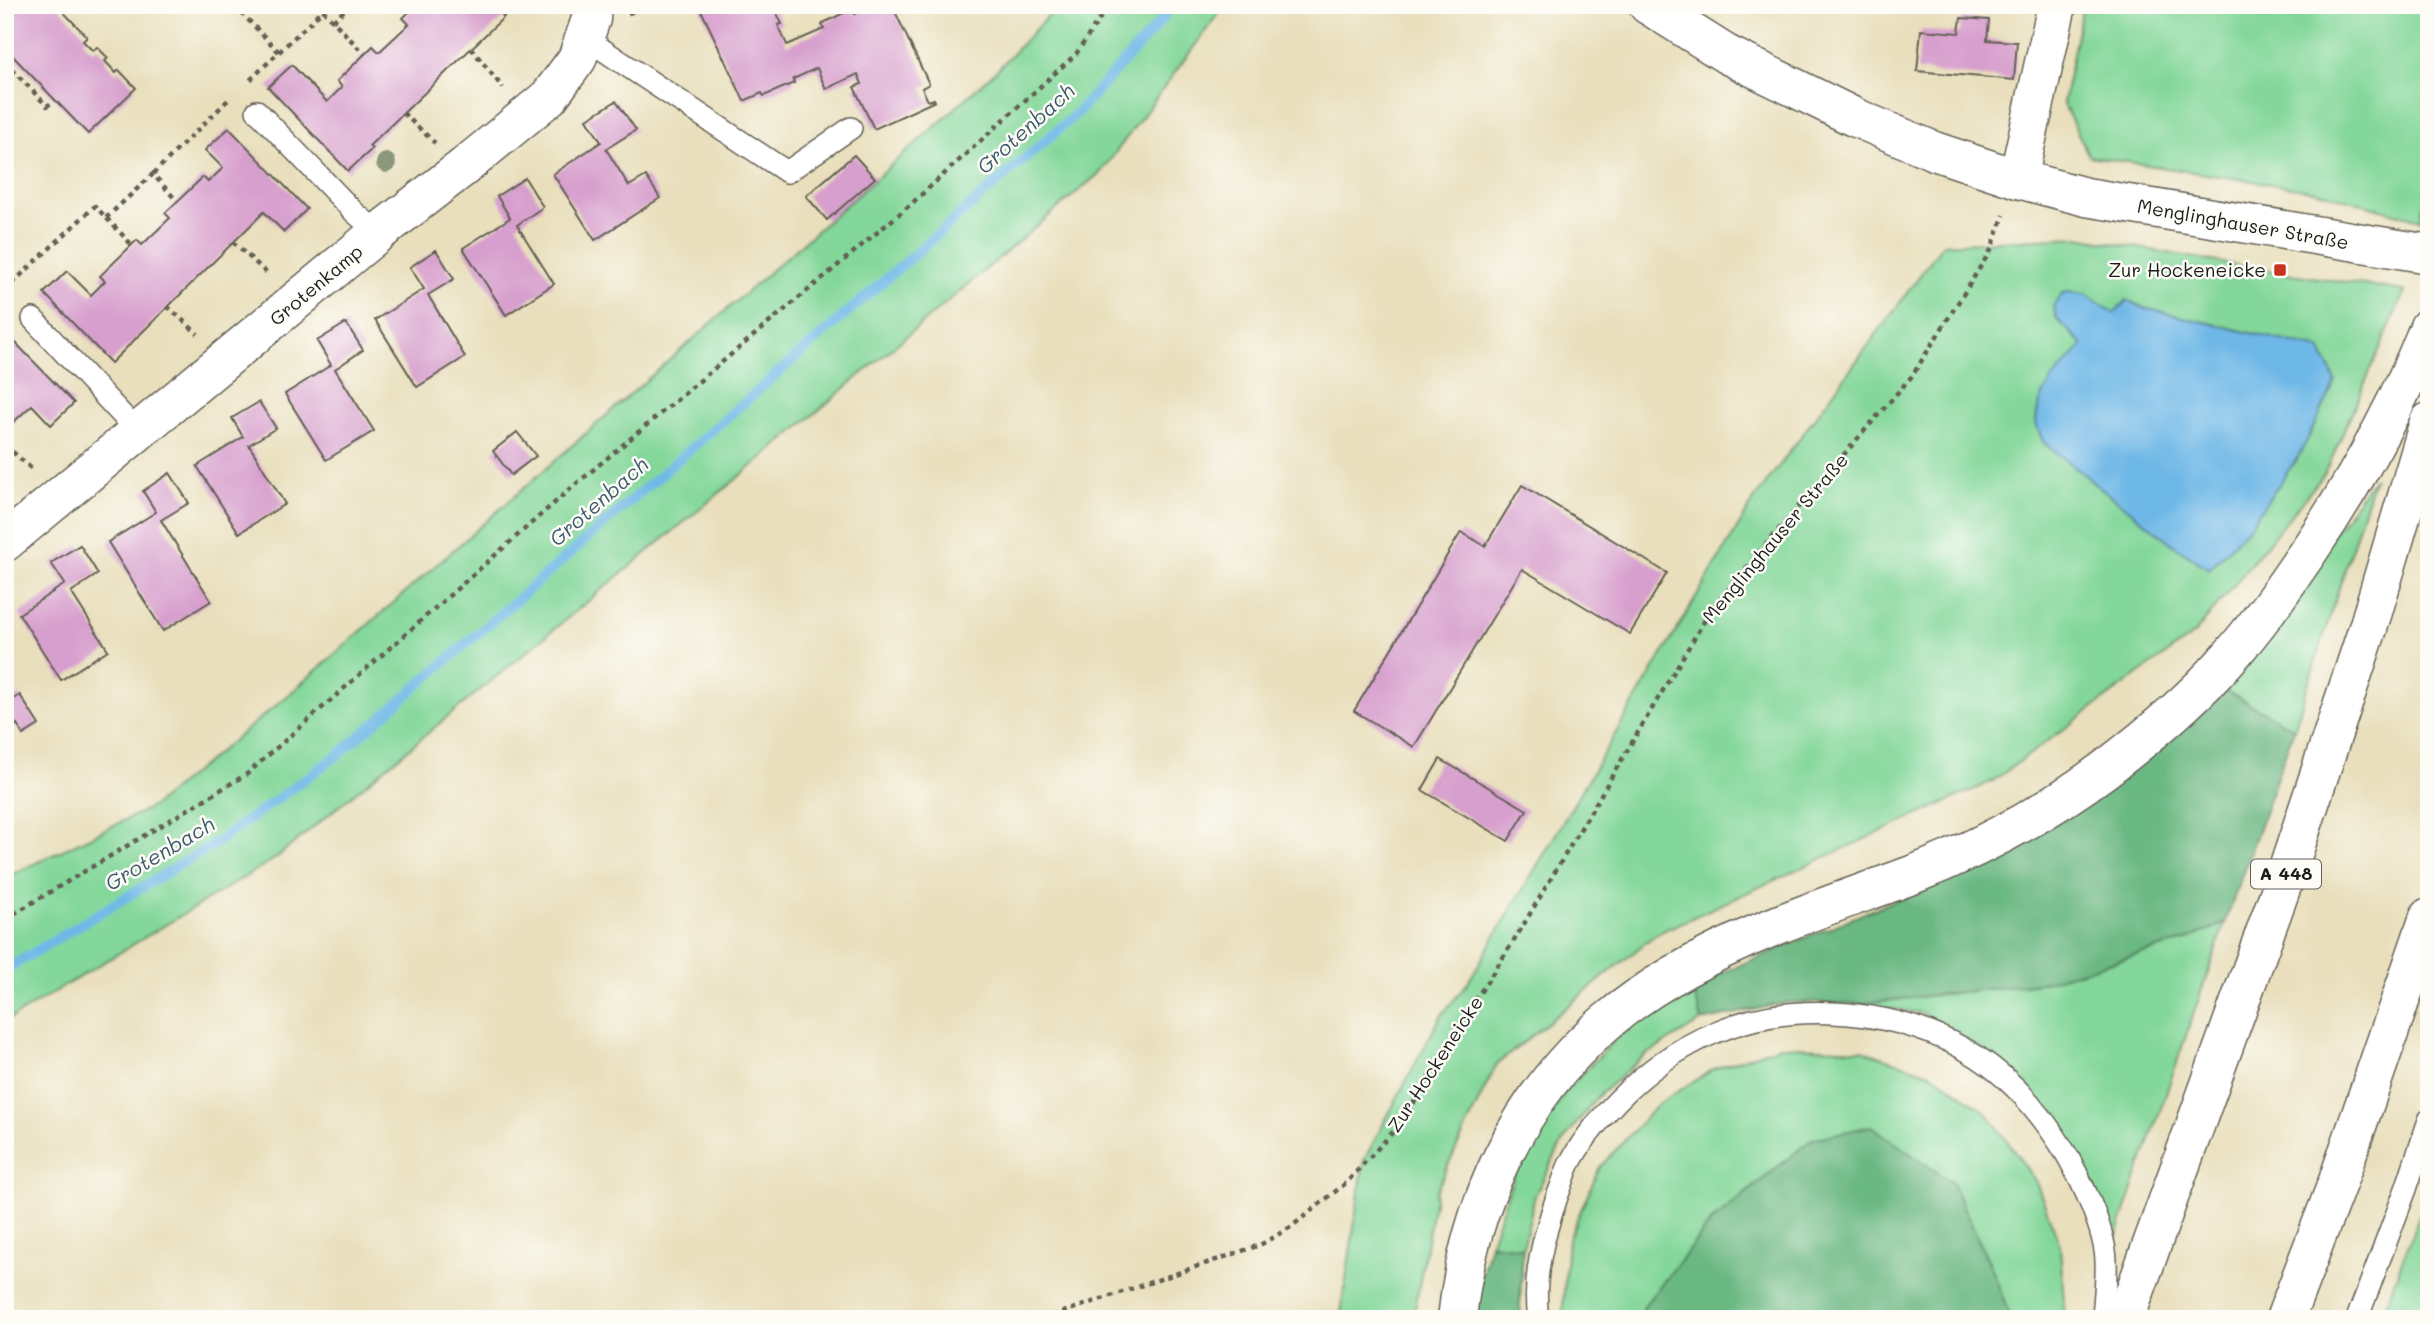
<svg xmlns="http://www.w3.org/2000/svg" width="2434" height="1324" viewBox="0 0 2434 1324" font-family="Mali,sans-serif">
  <rect width="100%" height="100%" fill="#fdfcf7"/>
  <filter id="ink" filterUnits="userSpaceOnUse"><feTurbulence type="fractalNoise" baseFrequency=".0143" numOctaves="2"/><feDisplacementMap in="SourceGraphic" scale="14" xChannelSelector="R" yChannelSelector="G"/><feConvolveMatrix kernelMatrix="1 2 1 2 8 2 1 2 1" color-interpolation-filters="sRGB"/></filter>
  <filter id="wash" filterUnits="userSpaceOnUse"><feTurbulence type="fractalNoise" baseFrequency=".00686" numOctaves="4" result="noise"/><feDisplacementMap in="SourceGraphic" scale="28" xChannelSelector="R" yChannelSelector="G"/><feGaussianBlur stdDeviation="1.57" result="paint"/><feColorMatrix in="noise" values="0 0 0 0 0 0 0 0 0 0 0 0 0 0 0 0 0 1.4 0 .05"/><feComposite in="paint" operator="in"/></filter>
  <g filter="url(#wash)">
    <rect width="100%" height="100%" fill="#e9dfbc"/>
    <g fill="#83d79a" stroke="#507a5b" stroke-width="2">
      <path d="M1058,5H1225L1101,172L780,443L276,858L5,1022V878L152,807L285,698L938,124L998,69Z"/>
      <path d="M2083,5H2429V185L2420,220L2317,191L2089,156L2063,103Z"/>
      <path d="M2078,237L2246,267L2405,291L2326,472L2194,634L1993,781L1656,934L1496,1065L1436,1191L1413,1319H1340L1364,1160L1441,1016L1467,984L1754,500L1943,244Z"/>
      <path d="M2374,478L2294,729L2221,688Z"/>
      <path d="M2225,923L2115,1241L2084,1164L2053,1115L1994,1056L1921,1013L1857,1004L2040,983L2184,941Z"/>
      <path d="M1692,985L1702,1021L1644,1056L1596,1098L1562,1143L1535,1195L1523,1248L1490,1244L1518,1165L1567,1089L1618,1037Z"/>
      <path d="M1779,1046L1861,1050L1933,1074L1988,1114L2036,1182L2060,1245L2065,1319H2011L1992,1269L1952,1183L1812,1139L1712,1221L1644,1306L1641,1319H1562L1568,1239L1600,1167L1658,1104L1714,1069Z"/>
      <path d="M2429,1190L2428,1319H2380Z"/>
    </g>
    <g fill="#6ab882" stroke="#436a4f" stroke-width="2">
      <path d="M2221,688L2294,729L2225,923L2184,941L2040,983L1857,1004L1789,1002L1702,1021L1692,985L1958,874Z"/>
      <path d="M1871,1126L1952,1183L1992,1269L2011,1319H1641L1644,1306L1712,1221L1812,1139Z"/>
      <path d="M1490,1244L1523,1248L1520,1306L1521,1319H1475L1480,1283Z"/>
    </g>
    <path fill="#6eb8e7" stroke="#456a82" stroke-width="2" d="M2070,292L2085,294L2114,313L2127,300L2144,308L2320,349L2336,381L2302,451L2249,527L2209,569L2175,546L2044,443C2041,436 2036,428 2036,421C2038,389 2063,367 2083,345L2057,319L2053,306L2063,293Z"/>
    <g fill="none" stroke-linecap="round" stroke-linejoin="round">
      <path stroke="#6eb8e7" stroke-width="10" d="M5,970L219,841L338,755L1075,115L1155,28L1172,5"/>
    </g>
    <g id="blocks">
      <g fill="#d79fcd">
        <path d="M5,5H57L87,37L83,41L93,51L97,47L108,58L105,61L116,73L119,70L136,88L88,134L5,48Z"/>
        <path d="M416,5H493L504,17L369,146L372,149L348,171L268,87L292,65L327,102L342,87L337,81L373,46L379,52L409,24L403,18Z"/>
        <path d="M711,5H773L782,24L778,25L787,45L824,29L822,25L825,22L850,10L852,7L855,14L868,8L867,5H892L929,84L922,88L928,101L934,99L935,101L874,129L854,87L862,84L858,74L826,89L817,68L793,79L794,83L764,96L762,93L744,101L701,10Z"/>
        <path d="M1961,18L1989,20L1987,40L2017,42L2014,80L1917,71L1921,30L1959,33Z"/>
        <path d="M616,101L636,130L606,149L629,186L646,176L660,198L595,240L553,174L601,142L587,119Z"/>
        <path d="M229,128L307,209L284,232L264,212L111,363L44,293L67,271L91,295L105,281L100,276L137,240L142,245L170,218L165,213L203,177L208,182L223,168L205,150Z"/>
        <path d="M854,155L875,178L827,220L806,196Z"/>
        <path d="M525,178L543,207L517,225L554,284L506,315L463,248L510,218L497,196Z"/>
        <path d="M436,250L454,279L428,295L465,357L417,387L375,320L424,289L410,267Z"/>
        <path d="M346,323L363,350L335,369L374,431L326,460L285,394L331,365L317,341Z"/>
        <path d="M5,332L74,403L51,425L32,405L5,430Z"/>
        <path d="M259,402L276,428L249,445L285,504L239,533L197,466L243,437L232,418Z"/>
        <path d="M517,432L536,456L511,475L493,451Z"/>
        <path d="M170,473L189,503L161,520L211,601L163,631L108,542L156,512L143,491Z"/>
        <path d="M1522,485L1667,573L1630,634L1522,569L1414,747L1354,711L1461,532L1485,546Z"/>
        <path d="M80,545L98,574L71,592L108,650L61,680L19,614L65,584L51,563Z"/>
        <path d="M20,695L39,725L23,735L17,724L5,731V704Z"/>
        <path d="M1440,759L1527,810L1508,841L1422,790Z"/>
      </g>
    </g>
  </g>
  <g filter="url(#ink)">
    <use href="#blocks" fill-opacity="0" stroke="#646054" stroke-width="2"/>
    <g fill="none" stroke-linecap="round" stroke-linejoin="round">
      <defs>
        <g id="lane">
          <path d="M585,38L787,172L851,128"/>
          <path d="M257,111L353,211L378,233"/>
          <path d="M33,319L138,432"/>
          <path d="M1538,1319C1532,1277 1544,1234 1558,1194C1562,1185 1565,1174 1569,1165C1581,1141 1599,1120 1617,1101C1645,1072 1678,1048 1716,1032C1797,998 1903,1010 1976,1056C2015,1081 2045,1118 2068,1157C2083,1184 2105,1230 2106,1261C2107,1280 2104,1300 2103,1319"/>
          <path d="M2357,1319L2406,1189L2429,1120"/>
        </g>
        <g id="street">
          <path d="M2018,179L2057,5"/>
          <path d="M5,542L378,233L465,166L549,97L577,59L591,19L592,5"/>
        </g>
        <path id="secondary" d="M1648,5L1726,54L1854,117L1934,151L2018,179L2086,197L2429,254"/>
        <g id="highway">
          <path d="M1457,1319C1468,1207 1518,1098 1604,1024C1651,983 1710,953 1768,929C1815,909 1864,893 1912,875C1979,849 2046,813 2104,770C2146,738 2189,703 2224,663C2256,628 2282,590 2308,552C2357,480 2397,408 2429,327"/>
          <path d="M2125,1319L2288,869L2369,625L2429,422"/>
          <path d="M2285,1319L2338,1181L2429,917"/>
        </g>
      </defs>
      <use href="#lane" stroke="#646054" stroke-width="24"/>
      <use href="#street" stroke="#646054" stroke-width="41"/>
      <use href="#secondary" stroke="#646054" stroke-width="41"/>
      <use href="#highway" stroke="#646054" stroke-width="41"/>
      <g stroke="#646054" stroke-width="4.5" stroke-dasharray="5 5" stroke-linecap="butt">
        <path d="M234,5L279,52L248,82"/>
        <path d="M309,5L318,15L323,10L365,55"/>
        <path d="M408,5L412,9"/>
        <path d="M628,13L658,5"/>
        <path d="M333,21L350,5"/>
        <path d="M471,48L503,88"/>
        <path d="M279,52L318,15"/>
        <path d="M5,62L47,106L55,100"/>
        <path d="M403,113L435,143"/>
        <path d="M153,174L228,100"/>
        <path d="M106,218L153,174L177,201"/>
        <path d="M233,242L269,275"/>
        <path d="M5,290L95,206L132,245"/>
        <path d="M167,306L198,334"/>
        <path d="M5,445L33,470"/>
        <path d="M5,919L247,774L569,490L910,205L1076,54L1109,5"/>
        <path d="M1043,1319L1260,1245L1291,1227L1346,1183L1403,1121L1470,1008L1515,939L1709,613L1780,528L1912,376L1991,250L2004,215"/>
      </g>
      <use href="#lane" stroke="#fff" stroke-width="21"/>
      <use href="#street" stroke="#fff" stroke-width="38"/>
      <use href="#secondary" stroke="#fff" stroke-width="38"/>
      <use href="#highway" stroke="#fff" stroke-width="38"/>
    </g>
    <circle fill="#8c987c" cx="386" cy="163" r="10"/>
  </g>
  <rect fill="#c8321e" stroke="#fdfcf7" stroke-width="2.5" x="2273" y="263" width="14" height="14" rx="3.5"/>
  <g text-anchor="middle" stroke-width="5" stroke-linejoin="round" paint-order="stroke">
    <rect fill="#fdfcf7" stroke="#605f5e" stroke-width="2" x="2251" y="859.5" width="70" height="29" rx="5"/>
    <g font-size="18" font-weight="bold" fill="#1c1c1c">
      <text x="2286" y="880">A 448</text>
    </g>
    <g font-size="19" fill="#1c1c1c" stroke="#fdfcf7">
      <text transform="translate(2243 224) rotate(10)" y="7">Menglinghauser Straße</text>
      <text transform="translate(316 285) rotate(-40)" y="7">Grotenkamp</text>
      <text transform="translate(1775 538) rotate(-50)" y="7">Menglinghauser Straße</text>
      <text transform="translate(1435 1064) rotate(-57)" y="7">Zur Hockeneicke</text>
    </g>
    <g font-size="19" fill="#1c1c1c" stroke="#fdfcf7" text-anchor="end">
      <text x="2266" y="277">Zur Hockeneicke</text>
    </g>
    <g font-size="21" font-style="italic" fill="#3d5a6d" stroke="#fdfcf7">
      <text transform="translate(1026 129) rotate(-42)" y="7">Grotenbach</text>
      <text transform="translate(599 502) rotate(-41)" y="7">Grotenbach</text>
      <text transform="translate(160 854) rotate(-31)" y="7">Grotenbach</text>
    </g>
  </g>
  <rect width="2434" height="1324" fill="none" stroke="#fdfcf7" stroke-width="28"/>
</svg>
